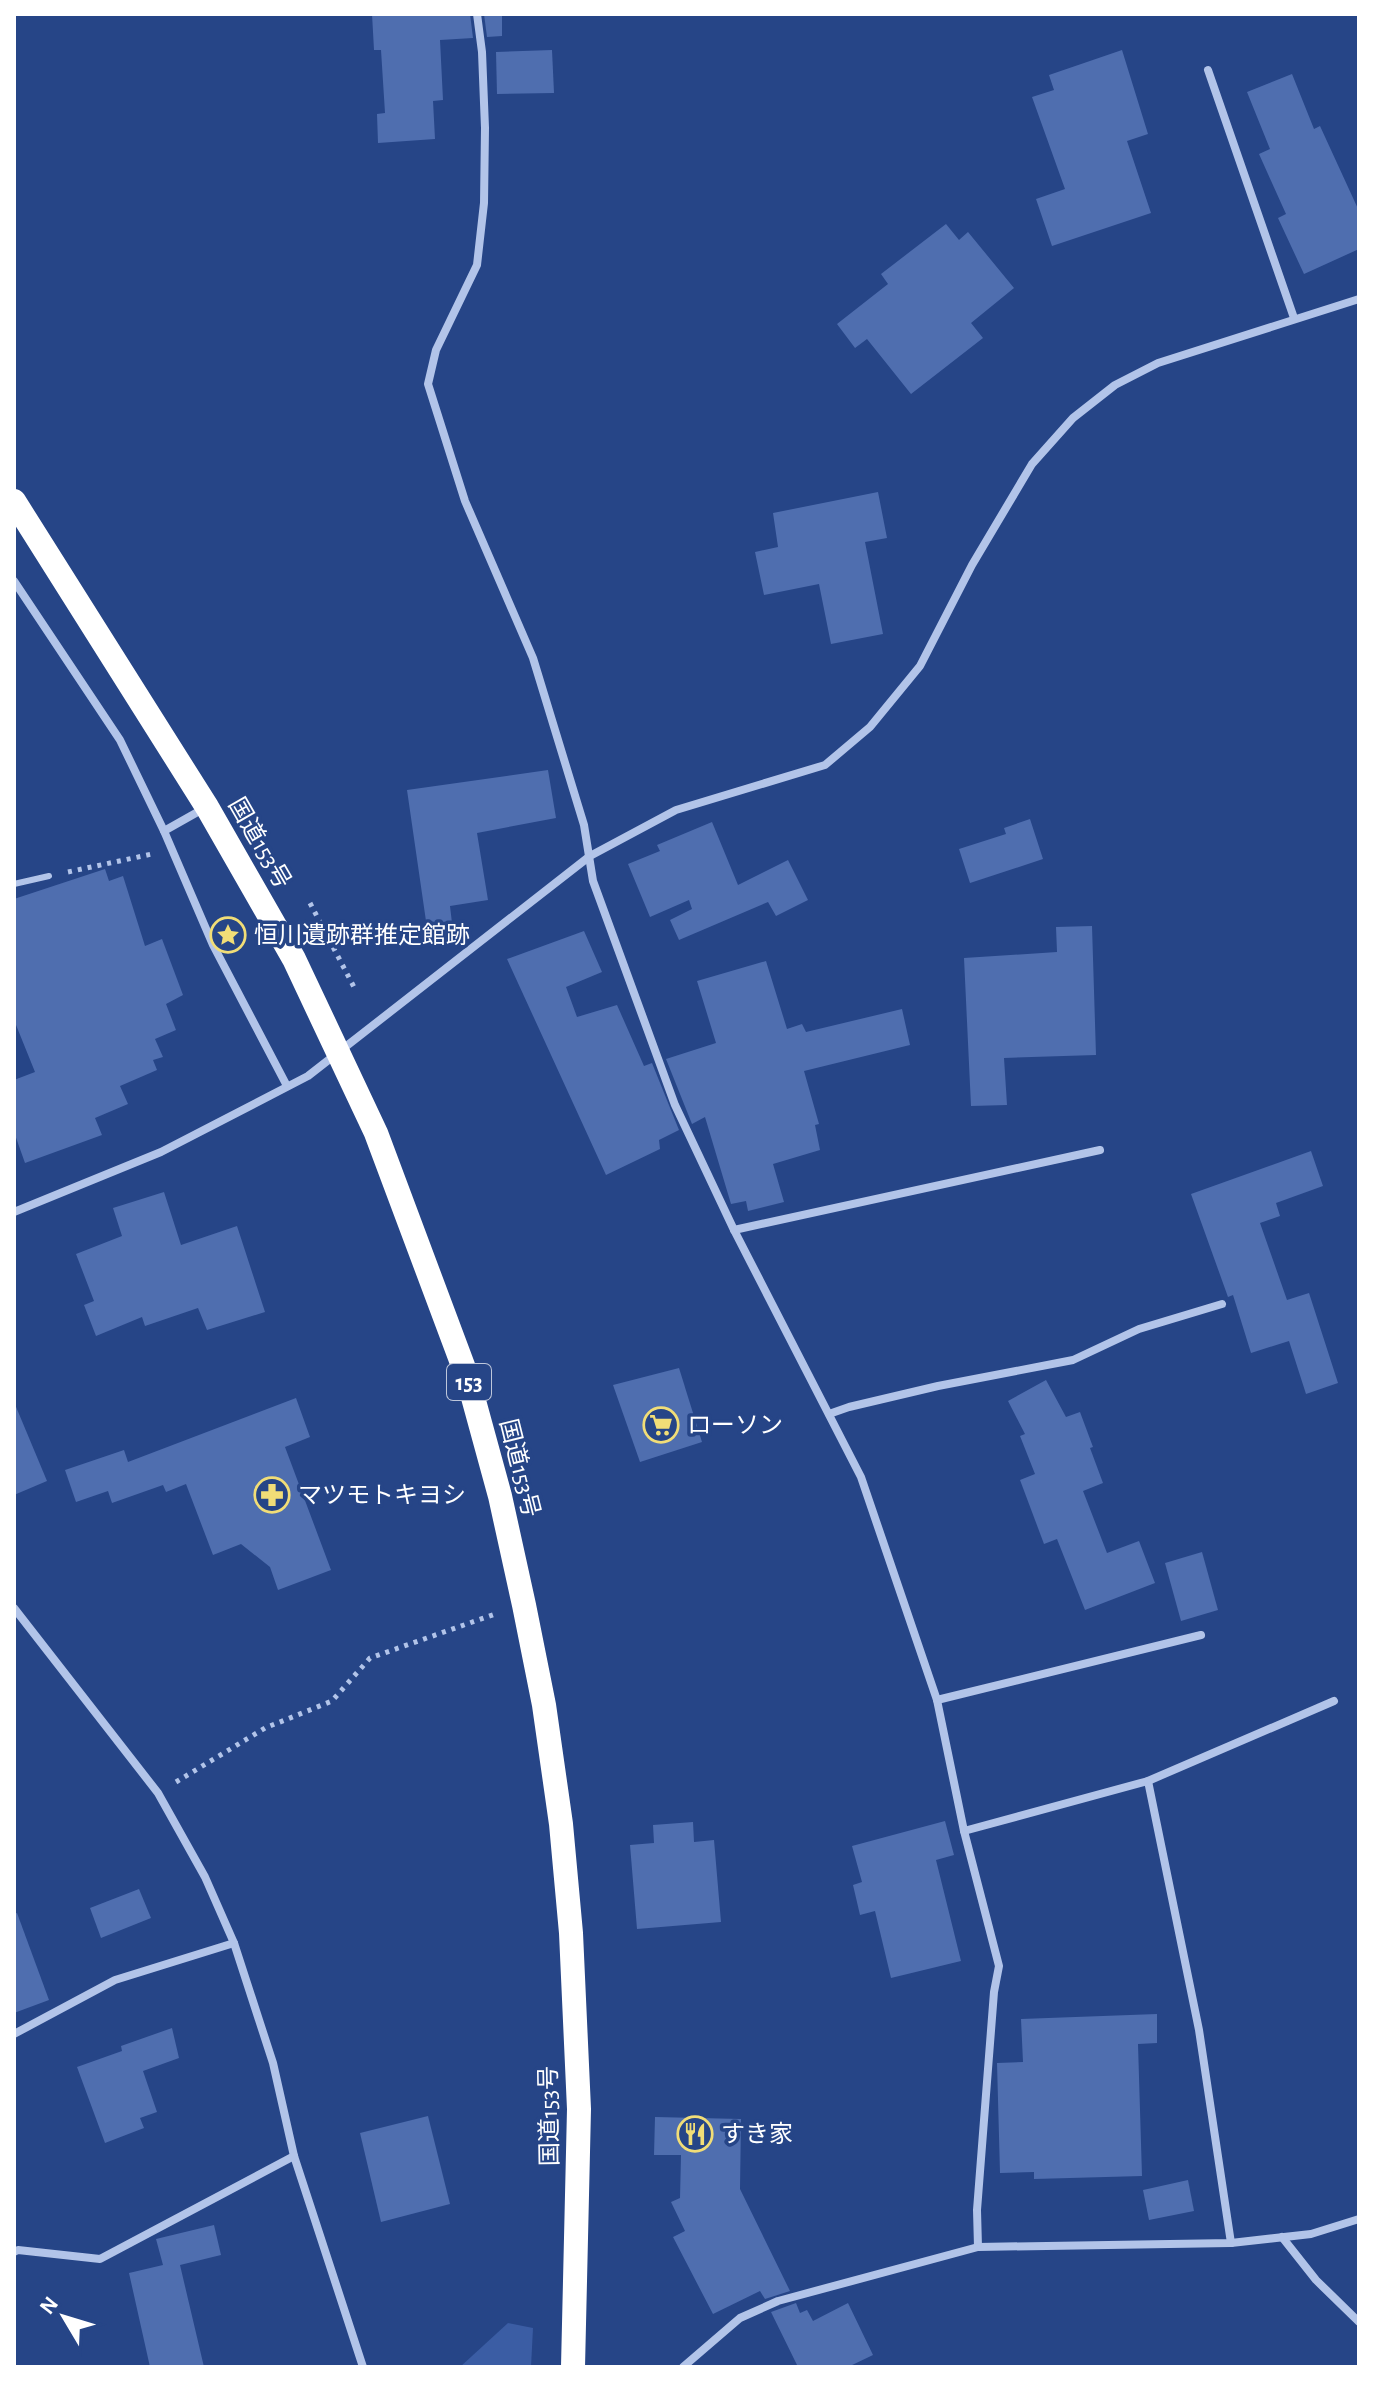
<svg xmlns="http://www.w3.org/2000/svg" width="1373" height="2381" viewBox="0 0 1373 2381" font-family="'Alegreya Sans','Noto Sans JP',sans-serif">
  <rect width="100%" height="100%" fill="#264587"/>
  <path fill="#3b5da4" d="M508,2323L533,2328L531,2367H460Z"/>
  <g fill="#4f6eaf">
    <path d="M372,14H470L473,38L440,40L443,100L433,101L435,139L378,143L377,114L385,113L381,50H374Z"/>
    <path d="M484,14H502V36L487,37Z"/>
    <path d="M552,50L554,93L497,94L496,52Z"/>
    <path d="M1122,50L1148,134L1127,141L1151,213L1052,246L1036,199L1065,189L1032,97L1054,90L1049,75Z"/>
    <path d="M1292,74L1314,129L1320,126L1359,211V249L1304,274L1278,218L1286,214L1259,154L1270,149L1247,92Z"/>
    <path d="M946,224L959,240L968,232L1014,288L971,323L983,338L911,394L867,339L855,348L837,324L888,284L881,274Z"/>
    <path d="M878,492L887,538L865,542L883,634L831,644L819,584L764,595L755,552L778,547L773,513Z"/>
    <path d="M548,770L556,818L477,833L488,900L450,906L452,923L427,928L407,790Z"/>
    <path d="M1030,819L1043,859L970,883L959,849L1006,834L1004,828Z"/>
    <path d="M712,822L738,885L788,860L808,900L776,916L768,902L679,940L670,920L692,909L689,900L650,917L628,864L660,851L657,845Z"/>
    <path d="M105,869L109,881L123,876L145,946L162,939L183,995L166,1004L176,1030L155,1039L163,1057L153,1060L157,1070L120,1086L128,1104L95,1118L102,1135L25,1163L14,1132V1080L35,1072L14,1020V899Z"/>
    <path d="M1092,926L1096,1055L1004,1058L1007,1105L971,1106L964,958L1057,952L1056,927Z"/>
    <path d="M584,931L602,972L566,987L577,1017L617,1005L644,1066L652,1063L679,1130L659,1140L660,1149L606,1175L507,959Z"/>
    <path d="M766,961L787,1029L802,1024L806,1032L902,1009L910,1045L804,1071L819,1124L815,1125L820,1150L773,1164L784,1202L748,1211L746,1201L731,1204L705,1117L692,1124L666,1059L716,1043L697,981Z"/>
    <path d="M1311,1151L1323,1186L1276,1203L1280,1216L1260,1223L1287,1300L1309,1293L1338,1383L1306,1394L1289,1341L1251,1353L1233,1295L1228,1297L1191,1194Z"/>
    <path d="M164,1192L181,1245L237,1226L265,1312L207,1330L198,1308L145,1326L142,1317L96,1336L84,1305L94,1301L76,1254L122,1236L113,1208Z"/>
    <path d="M679,1368L702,1442L640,1462L613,1385Z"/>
    <path d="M1046,1380L1066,1417L1080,1412L1093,1447L1090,1448L1103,1483L1083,1491L1107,1553L1139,1541L1155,1583L1085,1610L1057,1539L1044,1544L1020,1480L1035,1474L1020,1436L1025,1434L1008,1401Z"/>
    <path d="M296,1398L310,1437L285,1447L331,1570L278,1590L270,1567L241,1544L213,1555L186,1484L166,1492L163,1485L112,1503L108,1491L76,1502L65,1470L124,1450L128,1462Z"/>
    <path d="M14,1402L47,1481L14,1495Z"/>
    <path d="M1202,1552L1218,1610L1181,1621L1165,1563Z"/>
    <path d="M945,1821L954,1855L936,1860L961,1961L891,1978L875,1911L860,1915L853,1885L862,1882L852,1846Z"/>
    <path d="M693,1822L694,1842L714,1840L721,1922L637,1929L630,1845L654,1843L653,1825Z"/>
    <path d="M139,1889L151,1918L101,1938L90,1908Z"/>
    <path d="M17,1913L49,2000L14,2013V1914Z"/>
    <path d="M1157,2014V2043L1138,2044L1142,2176L1034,2179V2172L1000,2173L997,2063L1023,2062L1021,2019Z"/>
    <path d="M172,2028L179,2058L143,2071L157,2112L140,2118L144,2128L105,2143L77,2067L122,2051L121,2046Z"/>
    <path d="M428,2116L450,2204L381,2222L360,2133Z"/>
    <path d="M655,2117L741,2119L740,2189L790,2291L765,2299L760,2291L713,2314L673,2237L685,2231L671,2202L680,2198L681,2155H654Z"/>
    <path d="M1188,2180L1194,2211L1149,2220L1143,2190Z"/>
    <path d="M214,2225L221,2255L180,2265L204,2367H150L129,2273L163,2265L156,2239Z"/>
    <path d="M796,2303L800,2313L807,2310L813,2321L848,2303L873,2355L848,2367H798L771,2312Z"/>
  </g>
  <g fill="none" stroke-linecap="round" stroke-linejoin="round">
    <g stroke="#b2c4e9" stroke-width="5" stroke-dasharray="4 6" stroke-linecap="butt">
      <path d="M68,872L152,854"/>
      <path d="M310,903L355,989"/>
      <path d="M176,1782L265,1728L332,1701L370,1658L498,1613"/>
    </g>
    <path stroke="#b2c4e9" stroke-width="6" d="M14,884L49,876"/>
    <g stroke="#b2c4e9" stroke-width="8">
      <path d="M477,14L482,52L485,128L484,203L477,265L436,350L428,384L465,501L533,658L584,825L593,881L675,1105L734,1230L861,1477L937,1700L964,1831L999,1966L994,1992L977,2210L978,2247"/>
      <path d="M1208,70L1294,318"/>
      <path d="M14,581L120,740L164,831L203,809"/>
      <path d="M164,831L213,945L287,1086"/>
      <path d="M14,1212L161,1152L308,1076L590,856L676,810L825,765L870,727L920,666L972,565L1032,464L1073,418L1115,385L1158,363L1359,299"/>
      <path d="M734,1230L1100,1150"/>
      <path d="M829,1414L849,1407L938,1386L1073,1360L1139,1329L1222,1304"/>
      <path d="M14,1608L158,1793L205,1877L234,1943L273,2063L294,2156L363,2367"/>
      <path d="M937,1700L1201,1635"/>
      <path d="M1148,1781L1199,2030L1231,2243"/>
      <path d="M964,1831L1148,1781L1334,1701"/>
      <path d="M14,2034L115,1980L234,1943"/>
      <path d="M1282,2237L1316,2280L1359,2322"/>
      <path d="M14,2252L18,2250L100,2259L294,2156"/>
      <path d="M683,2367L740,2318L778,2301L978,2247L1231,2243L1311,2234L1359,2219"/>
    </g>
    <path stroke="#fff" stroke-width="24" d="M14,501L207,807L294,959L376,1133L468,1379L500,1496L524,1605L544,1705L561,1824L571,1933L579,2109L573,2367"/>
  </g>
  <defs>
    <symbol id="sight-ring" viewBox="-11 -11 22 22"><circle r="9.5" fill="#264587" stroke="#f1dd77" stroke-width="1.5"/><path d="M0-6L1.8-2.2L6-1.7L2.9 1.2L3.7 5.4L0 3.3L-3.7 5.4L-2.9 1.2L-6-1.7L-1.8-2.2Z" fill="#f1dd77"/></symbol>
    <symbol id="supermarket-ring" viewBox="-11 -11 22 22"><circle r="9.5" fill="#264587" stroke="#f1dd77" stroke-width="1.5"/><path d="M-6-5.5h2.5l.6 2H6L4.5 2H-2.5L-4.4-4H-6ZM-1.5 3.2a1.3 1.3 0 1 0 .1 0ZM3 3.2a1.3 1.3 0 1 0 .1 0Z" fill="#f1dd77"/></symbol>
    <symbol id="pharmacy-ring" viewBox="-11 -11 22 22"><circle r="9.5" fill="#264587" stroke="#f1dd77" stroke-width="1.5"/><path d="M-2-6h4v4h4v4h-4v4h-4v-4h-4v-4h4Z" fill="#f1dd77"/></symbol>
    <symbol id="restaurant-ring" viewBox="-11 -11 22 22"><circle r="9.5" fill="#264587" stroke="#f1dd77" stroke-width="1.5"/><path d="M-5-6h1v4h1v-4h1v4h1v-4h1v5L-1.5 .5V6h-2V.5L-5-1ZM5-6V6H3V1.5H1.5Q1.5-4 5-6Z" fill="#f1dd77"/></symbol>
  </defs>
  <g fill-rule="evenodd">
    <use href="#sight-ring" x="208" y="915" width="40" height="40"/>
    <use href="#supermarket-ring" x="641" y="1405" width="40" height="40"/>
    <use href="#pharmacy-ring" x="252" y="1475" width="40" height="40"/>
    <use href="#restaurant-ring" x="675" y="2114" width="40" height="40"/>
  </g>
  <g text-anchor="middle" stroke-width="7" stroke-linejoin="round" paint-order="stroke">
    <rect fill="#264587" stroke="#bec7db" stroke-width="2" x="447" y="1364" width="44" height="36" rx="6"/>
    <g font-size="22" font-weight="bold" fill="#fff">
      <text x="469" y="1390">153</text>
    </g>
    <g font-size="24" fill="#fff" stroke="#264587">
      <text transform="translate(260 843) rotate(60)" y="8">国道153号</text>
      <text transform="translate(520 1468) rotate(76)" y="8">国道153号</text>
      <text transform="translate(549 2116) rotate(-91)" y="8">国道153号</text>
    </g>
    <g font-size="24" fill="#fff" stroke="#264587" text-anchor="start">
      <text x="254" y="943">恒川遺跡群推定館跡</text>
      <text x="687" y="1433">ローソン</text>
      <text x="298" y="1503">マツモトキヨシ</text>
      <text x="721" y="2142">すき家</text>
    </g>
  </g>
  <rect width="1373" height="2381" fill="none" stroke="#ffffff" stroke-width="32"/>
  <g transform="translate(64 2317) rotate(308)" stroke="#264587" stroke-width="6" paint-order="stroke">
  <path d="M0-6L14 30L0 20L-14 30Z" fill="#ffffff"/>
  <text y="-12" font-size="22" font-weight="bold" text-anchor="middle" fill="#ffffff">N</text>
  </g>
</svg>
